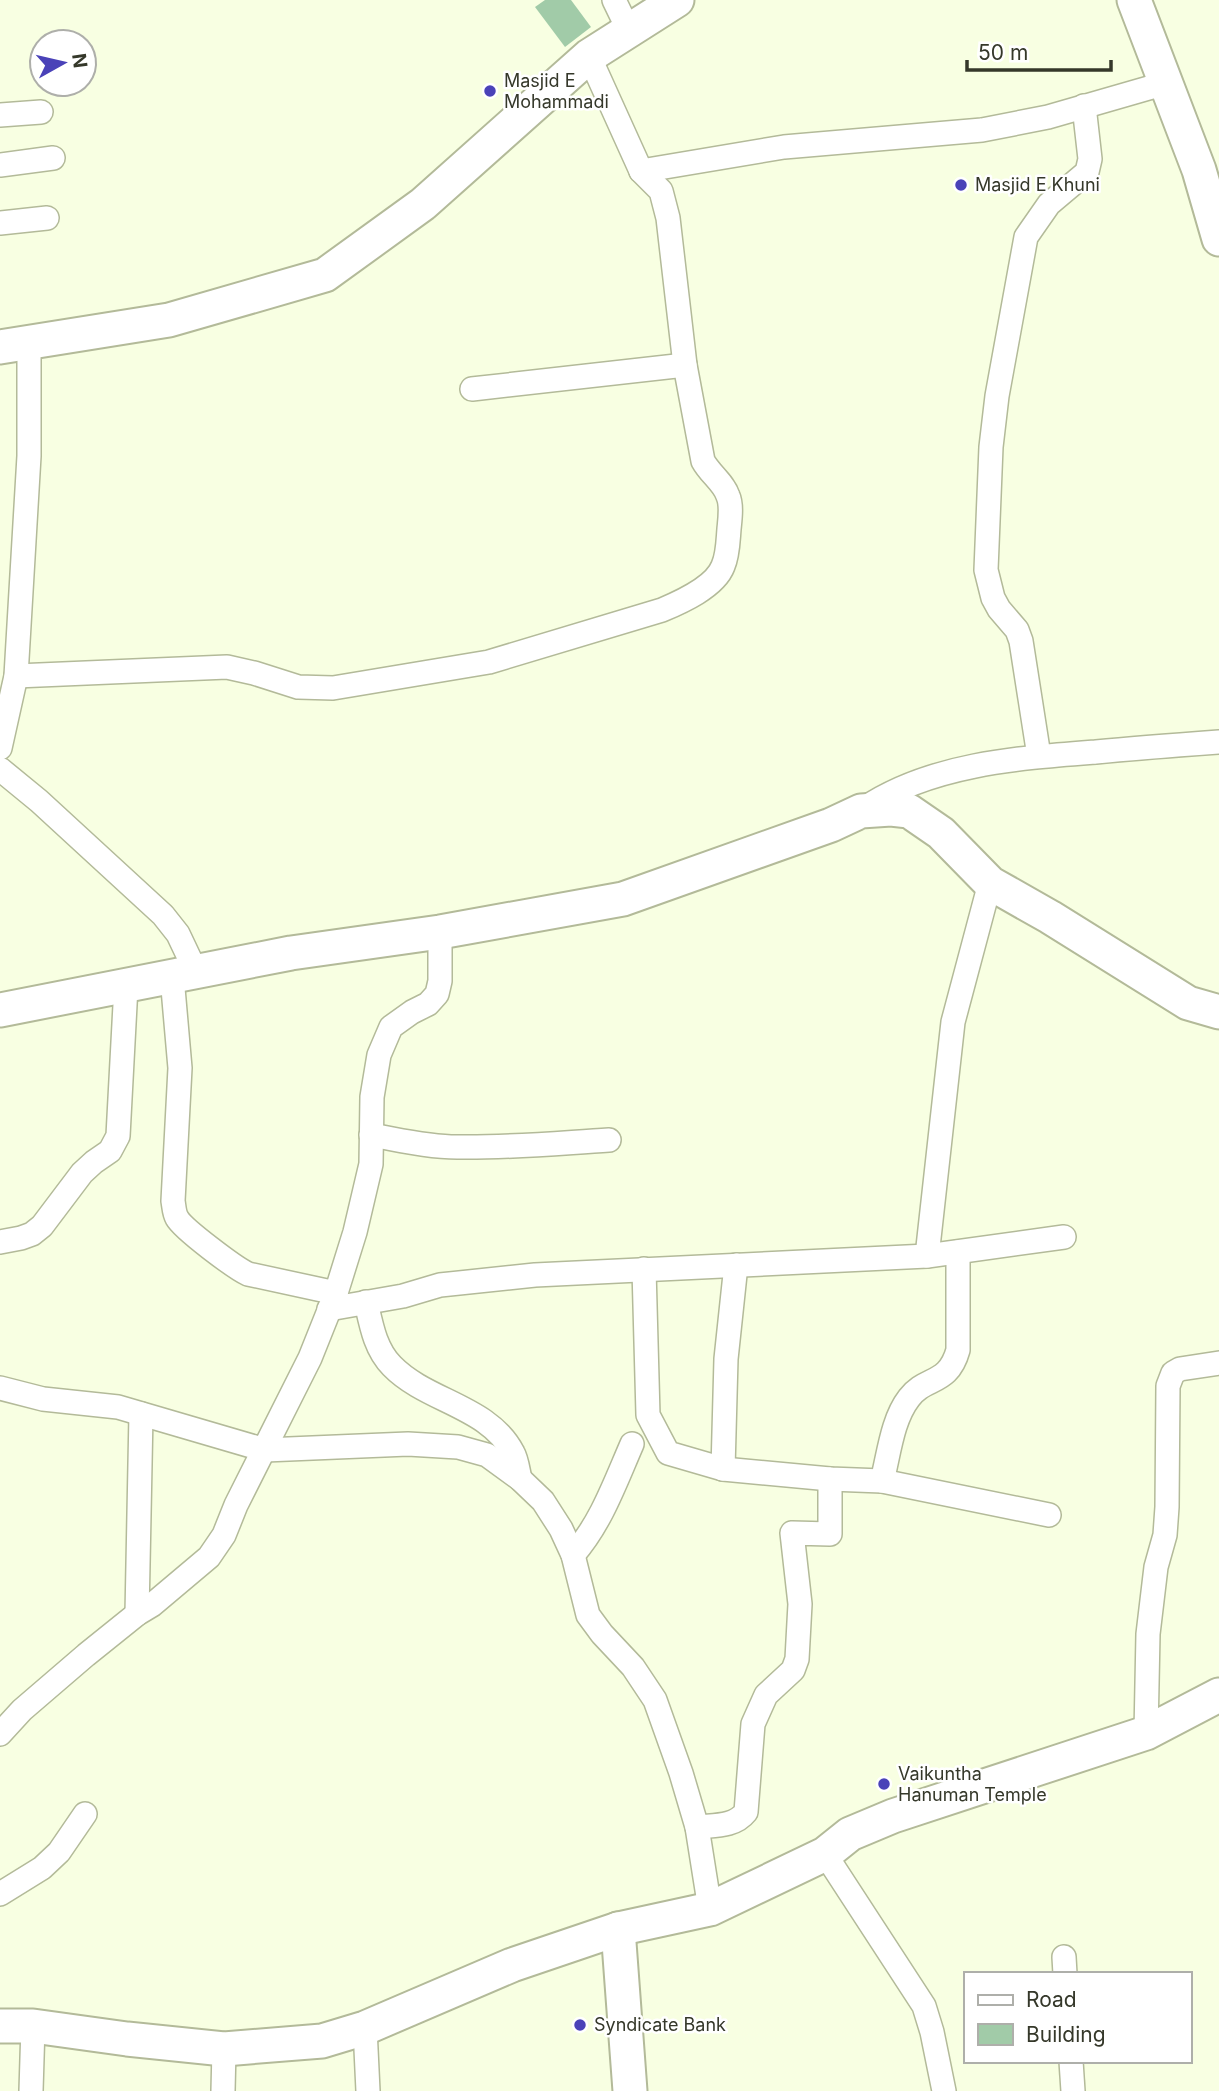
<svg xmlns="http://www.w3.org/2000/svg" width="1219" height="2091" viewBox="0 0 1219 2091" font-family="Inter,sans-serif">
  <rect width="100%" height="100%" fill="#f8ffe2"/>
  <path fill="#a1cba8" d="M545,0H571L591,27L565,47L535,7Z"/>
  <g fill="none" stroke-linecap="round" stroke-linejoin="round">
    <defs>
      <g id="street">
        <path d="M614,0L629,31"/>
        <path d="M0,115L41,112"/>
        <path d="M0,165L53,158"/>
        <path d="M641,171L784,147L982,130L1048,117L1166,83"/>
        <path d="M0,223L47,218"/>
        <path d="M472,389L685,365"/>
        <path d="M16,676L227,667L254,673L298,687L333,688L489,662L662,610C681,602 715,587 723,566C728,555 728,541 729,529C730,519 732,505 728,496C724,483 710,474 703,461L685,365L668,218L661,191L641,171L589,56"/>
        <path d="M0,748L16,676L29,456V343"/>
        <path d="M1039,756L1021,641L1017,630L999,609L993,598L986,570L991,447L997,396L1026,237L1049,204L1087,172L1090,159L1084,106"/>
        <path d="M0,769L39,801L163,915L178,934L196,972"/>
        <path d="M865,808C931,764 1018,758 1096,752C1137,748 1178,745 1219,742"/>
        <path d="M172,977L180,1068L173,1201C174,1206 174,1213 177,1218C183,1229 235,1268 248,1274L336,1293"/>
        <path d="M371,1135C400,1140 428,1147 457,1147C508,1148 559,1143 609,1140"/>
        <path d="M0,1242L21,1238L32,1234L42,1226L82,1173L94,1162L110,1151L118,1136L126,986"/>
        <path d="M927,1256L953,1022L990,883"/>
        <path d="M644,1269L648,1415L668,1453L723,1469L830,1479L882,1481L1049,1515"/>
        <path d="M366,1302C371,1324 375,1349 392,1366C427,1402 489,1406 513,1453C517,1460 518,1471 520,1479"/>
        <path d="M329,1309L403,1296L440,1285L535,1275L927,1256L1064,1237"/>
        <path d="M0,1388L43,1399L118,1407L265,1450L408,1444L458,1447L487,1455L520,1479L543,1501L561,1529L573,1555L588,1615L602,1634L633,1667L655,1700L681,1773L697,1827L710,1909"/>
        <path d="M723,1469L726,1359L736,1265"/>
        <path d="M882,1481C889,1454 892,1420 909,1398C925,1376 948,1386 958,1350V1252"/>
        <path d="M573,1555C601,1523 615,1483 632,1444"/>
        <path d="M137,1614L141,1414"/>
        <path d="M1146,1733L1148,1634L1156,1567L1165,1535L1167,1507L1168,1386L1173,1373L1180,1369L1219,1363"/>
        <path d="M0,1734L22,1710L86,1655L137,1614L152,1605L209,1557L224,1535L236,1505L310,1358L336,1293L355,1232L371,1164L372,1097L379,1055L391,1027L412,1012L428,1004L437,994L440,981V932"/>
        <path d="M697,1827C715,1825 734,1827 746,1812L753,1724L766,1695L793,1670L797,1659L800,1604L792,1533L830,1534V1479"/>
        <path d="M825,1854L924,2006L932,2032L944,2091"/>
        <path d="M0,1894L42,1868L59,1852L85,1814"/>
        <path d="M1064,1957L1065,1974"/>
        <path d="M365,2028L368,2091"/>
        <path d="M1071,2061L1073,2091"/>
        <path d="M31,2091L33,2026"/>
        <path d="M223,2091L224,2049"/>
      </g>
      <g id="secondary">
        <path d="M1134,0L1199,170L1219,239"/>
        <path d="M0,347L169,320L325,275L423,204L589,56L677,0"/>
        <path d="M0,1010L291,953L440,932L623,899L831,825L861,811L891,809L909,811L941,833L990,883L1050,917L1188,1003L1219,1012"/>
        <path d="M618,1929L630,2091"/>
        <path d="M0,2026H33L127,2039L224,2049L322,2041L365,2028L512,1965L618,1929L710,1909L825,1854L850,1834L893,1816L1146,1733L1219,1695"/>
      </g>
    </defs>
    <use href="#street" stroke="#b3ba99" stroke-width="26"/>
    <use href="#secondary" stroke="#b3ba99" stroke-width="37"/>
    <use href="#street" stroke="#fff" stroke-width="23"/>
    <use href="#secondary" stroke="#fff" stroke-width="33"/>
  </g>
  <g fill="#4a42b8" stroke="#fff" stroke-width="2.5">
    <circle cx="490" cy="91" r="7"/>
    <circle cx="961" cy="185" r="7"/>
    <circle cx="884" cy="1784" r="7"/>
    <circle cx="580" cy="2025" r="7"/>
  </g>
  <g text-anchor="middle" stroke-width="5" stroke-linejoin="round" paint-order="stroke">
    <g font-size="18" fill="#35382a" stroke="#fff" text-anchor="start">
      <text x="504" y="87">Masjid E<tspan x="504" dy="21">Mohammadi</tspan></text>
      <text x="975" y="191">Masjid E Khuni</text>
      <text x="898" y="1780">Vaikuntha<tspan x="898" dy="21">Hanuman Temple</tspan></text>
      <text x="594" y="2031">Syndicate Bank</text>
    </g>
  </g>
  <rect x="964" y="1972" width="228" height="91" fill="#ffffff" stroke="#aeafaa" stroke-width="2"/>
  <rect x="978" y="1995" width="35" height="10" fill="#ffffff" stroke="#aeafaa" stroke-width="2"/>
  <text x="1026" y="2007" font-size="21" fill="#35382a">Road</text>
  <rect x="978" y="2024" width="35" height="21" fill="#a1cba8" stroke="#aeafaa" stroke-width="2"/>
  <text x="1026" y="2042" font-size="21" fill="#35382a">Building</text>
  <g transform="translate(63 63) rotate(82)"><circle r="33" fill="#ffffff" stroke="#aeafaa" stroke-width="2"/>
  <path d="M0-5L12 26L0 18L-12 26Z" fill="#4a42b8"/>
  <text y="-10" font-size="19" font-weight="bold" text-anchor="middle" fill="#35382a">N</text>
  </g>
  <path d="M967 60v10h144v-10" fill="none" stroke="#35382a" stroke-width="3.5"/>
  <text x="978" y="60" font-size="21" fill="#35382a" stroke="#ffffff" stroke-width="5" paint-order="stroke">50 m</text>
</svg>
